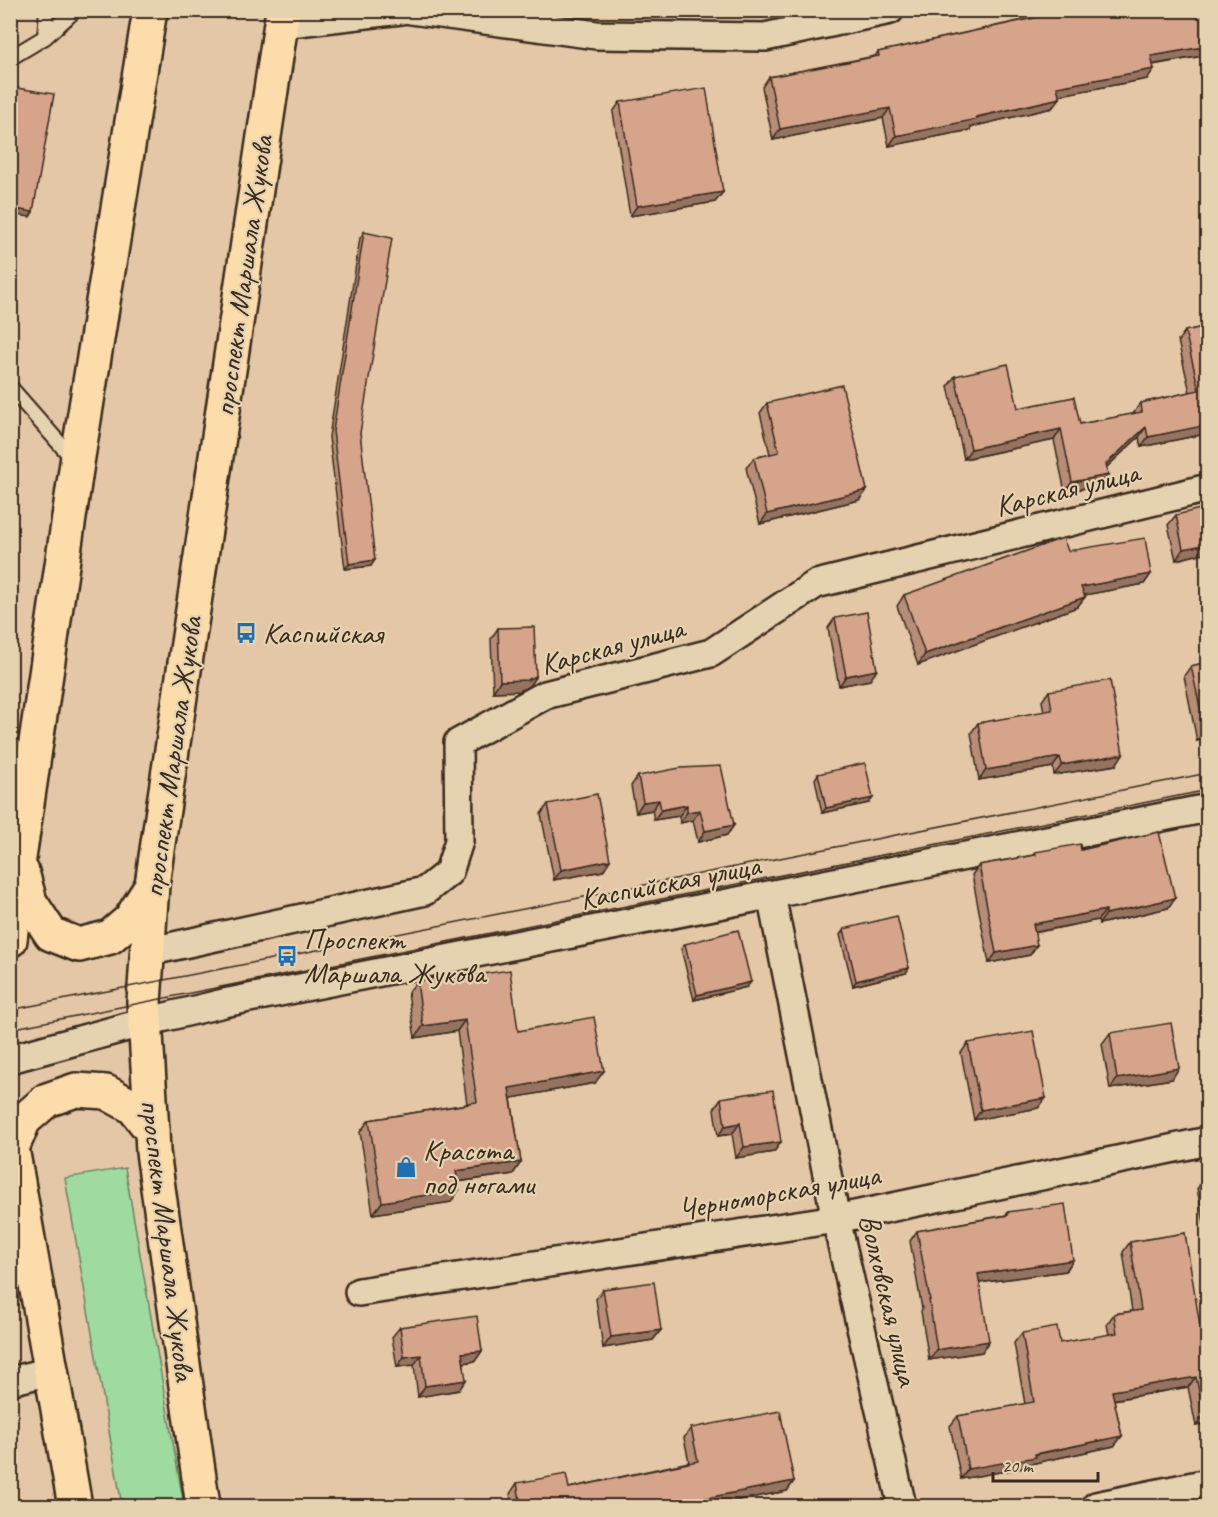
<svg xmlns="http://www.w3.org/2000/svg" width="1218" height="1517" viewBox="0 0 1218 1517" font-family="Caveat,sans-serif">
  <rect width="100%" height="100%" fill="#e3c7a7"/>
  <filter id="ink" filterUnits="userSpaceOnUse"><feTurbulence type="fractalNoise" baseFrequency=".0167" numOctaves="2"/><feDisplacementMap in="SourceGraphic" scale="12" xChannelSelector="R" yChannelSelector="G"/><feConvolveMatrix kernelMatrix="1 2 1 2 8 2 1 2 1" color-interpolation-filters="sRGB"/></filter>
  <g filter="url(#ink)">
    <path fill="#9fdaa1" stroke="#6d8260" stroke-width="1.5" d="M125,1168L184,1506H122L65,1178Z"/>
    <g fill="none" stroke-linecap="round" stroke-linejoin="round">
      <defs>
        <g id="service">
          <path d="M45,37L47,10"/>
          <path d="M10,58L45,37L75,10"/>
          <path d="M10,387L74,460"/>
        </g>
        <g id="minor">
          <path d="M411,10L596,35L765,37L890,10"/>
          <path d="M281,24L401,10"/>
          <path d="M771,895L836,1219L902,1506"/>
          <path d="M147,952L425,891L449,872L459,841L458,743L545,695L711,653L816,584L1208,488"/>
          <path d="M10,1059L145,1022L224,1003L1208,808"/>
          <path d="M359,1292L836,1219L1208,1141"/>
          <path d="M10,1381L51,1371"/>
          <path d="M1096,1506L1208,1483"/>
        </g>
        <g id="trunk">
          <path d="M22,872L30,902L51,934L79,945L110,937L130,920L151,887"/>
          <path d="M10,940L19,858L77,463L150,10"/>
          <path d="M10,1128L12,1148L75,1506"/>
          <path d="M12,1148L24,1120L47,1100L76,1090L106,1092L133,1107L152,1131"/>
          <path d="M203,1506L153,1152L152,1131L144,1002L152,885L157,850L283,10"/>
        </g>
      </defs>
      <use href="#service" stroke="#3b2a1e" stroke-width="18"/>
      <use href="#minor" stroke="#3b2a1e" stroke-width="32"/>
      <use href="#trunk" stroke="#3b2a1e" stroke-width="38"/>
      <use href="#service" stroke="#e5d2b0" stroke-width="14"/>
      <use href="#minor" stroke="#e5d2b0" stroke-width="27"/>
      <use href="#trunk" stroke="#fddcac" stroke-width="33"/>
      <g stroke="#3b2a1e" stroke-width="1.5">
        <path d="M10,1010L287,956L1208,773"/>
        <path d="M10,1029L1208,790"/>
      </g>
    </g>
    <g fill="#b78d78" stroke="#3b2a1e" stroke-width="1.5">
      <path d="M1053,10H1208V55L1153,65L1147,79L1059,95L1060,98L1052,108L971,127L970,130L889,146L883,118L773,140L762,87L769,77L875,56L878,52L1050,14Z"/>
      <path d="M620,102L723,192L715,202L630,216L613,112Z"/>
      <path d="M364,232L360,433L371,566L345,569L329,437L360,238Z"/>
      <path d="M1208,326V443L1203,444L1200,435L1141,447L1139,437L1107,467L1101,485L1065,492L1054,440L964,459L948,386L955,376L1018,408L1080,424L1133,414L1141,403L1190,392L1178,341L1185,331Z"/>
      <path d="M767,403L867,490L859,500L760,524L746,468L754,458L770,454L760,413Z"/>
      <path d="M1176,515L1208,552L1176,560L1168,525Z"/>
      <path d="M1068,551L1151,574L1144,584L1084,595L1085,597L1077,607L918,665L897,606L904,595Z"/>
      <path d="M835,618L870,680L839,686L828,628Z"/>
      <path d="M498,628L536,676L529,686L520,691L493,692L491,639Z"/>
      <path d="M1208,662V738L1197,741L1184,676L1191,666Z"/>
      <path d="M1049,691L1116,765L1054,775L1053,767L979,780L971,733L978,723L1044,712L1042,701Z"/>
      <path d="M818,774L869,803L822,813L815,779Z"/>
      <path d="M638,776L734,825L727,835L698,842L693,820L680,823L679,816L654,820L652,810L636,813L631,786Z"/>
      <path d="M548,804L603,871L554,880L541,814Z"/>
      <path d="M1081,850L1168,908L1099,924L1098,920L1034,933L1030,955L989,963L972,875L979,865L1033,855L1035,852Z"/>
      <path d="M844,929L906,973L853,986L840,935Z"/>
      <path d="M685,944L747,987L694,1000L681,949Z"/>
      <path d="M448,979L518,1031L595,1083L511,1098L521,1162L513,1174L458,1182L451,1202L373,1214L360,1132L369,1120L467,1104L457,1031L415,1038L408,993L417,981Z"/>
      <path d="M1110,1033L1172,1079L1110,1089L1102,1044Z"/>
      <path d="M968,1043L1046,1098L1038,1108L974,1120L961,1053Z"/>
      <path d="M721,1098L774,1152L736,1158L732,1134L718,1136L714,1109Z"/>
      <path d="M1208,1178V1242L1197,1189L1204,1179Z"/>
      <path d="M1008,1212L1073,1260L1066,1271L979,1283L982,1352L929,1360L921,1311L922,1309L910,1241L917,1231L1006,1215Z"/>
      <path d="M1185,1233L1208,1423L1196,1426L1188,1387L1114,1400L1122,1436L1114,1446L1030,1464L1028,1467L961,1479L950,1426L958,1416L1025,1404L1014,1343L1022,1333L1060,1343L1109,1335L1107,1324L1114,1314L1132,1311L1123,1252L1130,1242Z"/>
      <path d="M603,1289L661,1330L653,1340L603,1348L596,1299Z"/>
      <path d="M400,1327L482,1351L475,1361L464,1363L459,1390L418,1397L414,1365L397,1367L392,1337Z"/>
      <path d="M691,1428L794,1481L787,1491L708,1506H512L510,1494L517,1483L569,1488L689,1462L684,1438Z"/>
    </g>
    <g fill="#957361" stroke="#3b2a1e" stroke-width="1.5">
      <path d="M1208,46V55L1144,66L1151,56Z"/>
      <path d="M1154,69L1147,79L1050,97L1057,87Z"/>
      <path d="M1060,98L1052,108L971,127L970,130L889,146L896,136Z"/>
      <path d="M890,108L883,118L773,140L780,129Z"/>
      <path d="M723,192L715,202L630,216L637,206Z"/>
      <path d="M10,208L33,212L30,217L10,214Z"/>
      <path d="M1207,424L1200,435L1141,447L1148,437Z"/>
      <path d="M1146,427L1139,437L1099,474L1106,464Z"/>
      <path d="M1061,429L1054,440L964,459L971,449Z"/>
      <path d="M1208,437V443L1203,444Z"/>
      <path d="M1108,475L1101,485L1065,492L1072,482Z"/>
      <path d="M867,490L859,500L760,524L767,514Z"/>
      <path d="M1208,544V552L1176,560L1183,549Z"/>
      <path d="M375,560L371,566L345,569L349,564Z"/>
      <path d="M1151,574L1144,584L1074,597L1081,587Z"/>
      <path d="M1085,597L1077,607L918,665L925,654Z"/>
      <path d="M877,670L870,680L839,686L846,676Z"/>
      <path d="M536,676L529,686L520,691L493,692L500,681Z"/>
      <path d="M1205,730H1208V738L1197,741Z"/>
      <path d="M1123,754L1116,765L1054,775L1062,765Z"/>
      <path d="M1060,757L1053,767L979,780L986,770Z"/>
      <path d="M873,798L869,803L822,813L826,808Z"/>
      <path d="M659,800L652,810L636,813L643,802Z"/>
      <path d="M687,805L679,816L654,820L661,810Z"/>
      <path d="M700,810L693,820L680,823L687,812Z"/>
      <path d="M734,825L727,835L698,842L705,831Z"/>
      <path d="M610,860L603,871L554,880L561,870Z"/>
      <path d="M1175,898L1168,908L1099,924L1106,914Z"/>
      <path d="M1106,910L1098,920L1026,934L1033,924Z"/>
      <path d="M1037,945L1030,955L989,963L996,953Z"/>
      <path d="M909,968L906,973L853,986L856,981Z"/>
      <path d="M751,982L747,987L694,1000L697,995Z"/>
      <path d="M465,1020L457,1031L415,1038L423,1026Z"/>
      <path d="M1179,1068L1172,1079L1110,1089L1117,1079Z"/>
      <path d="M604,1071L595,1083L501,1100L509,1088Z"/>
      <path d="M1046,1098L1038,1108L974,1120L981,1110Z"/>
      <path d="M740,1123L732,1134L718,1136L725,1126Z"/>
      <path d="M781,1142L774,1152L736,1158L744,1147Z"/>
      <path d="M521,1162L513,1174L448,1183L456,1171Z"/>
      <path d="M459,1190L451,1202L373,1214L382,1202Z"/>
      <path d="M1073,1260L1066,1271L971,1284L978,1274Z"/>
      <path d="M661,1330L653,1340L603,1348L611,1337Z"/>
      <path d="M989,1341L982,1352L929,1360L937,1350Z"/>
      <path d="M482,1351L475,1361L455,1364L462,1353Z"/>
      <path d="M421,1355L414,1365L397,1367L404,1357Z"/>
      <path d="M1196,1377L1188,1387L1105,1401L1112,1391Z"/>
      <path d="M466,1380L459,1390L418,1397L425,1386Z"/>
      <path d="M1208,1414V1423L1196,1426L1204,1415Z"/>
      <path d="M1122,1436L1114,1446L1030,1464L1028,1467L961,1479L968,1469Z"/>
      <path d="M794,1481L787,1491L708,1506H691L696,1500Z"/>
    </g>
    <g fill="#d5a48b" stroke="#3b2a1e" stroke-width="1.5">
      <path d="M1057,10H1208V46L1151,56L1154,69L1057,87L1060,98L976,117L977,119L896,136L890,108L780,129L769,77L879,56L878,52L1057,13Z"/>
      <path d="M11,87L54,94L33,212L10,208V92Z"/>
      <path d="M706,88L723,192L637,206L620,102Z"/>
      <path d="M364,232L392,238L360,433L375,560L349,564L333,431Z"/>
      <path d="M1208,326V425L1148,437L1146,427L1106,464L1108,475L1072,482L1061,429L971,449L955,376L1008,364L1018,408L1074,397L1080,424L1142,412L1141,403L1199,390L1185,331Z"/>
      <path d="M842,385L867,490L767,514L754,458L779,452L767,403Z"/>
      <path d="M1208,507V544L1183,549L1176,515Z"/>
      <path d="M1063,538L1068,551L1145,538L1151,574L1081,587L1085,597L925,654L904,595Z"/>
      <path d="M867,612L877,670L846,676L835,618Z"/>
      <path d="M534,627L536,676L527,680L500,681L498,628Z"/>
      <path d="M1208,662V730H1205L1191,666Z"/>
      <path d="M1110,680L1123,754L1062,765L1060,757L986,770L978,723L1052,710L1049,691Z"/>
      <path d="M865,763L873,798L826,808L818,774Z"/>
      <path d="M721,766L734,825L705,831L700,810L687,812V805L661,810L659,800L643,802L638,776L680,768Z"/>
      <path d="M597,794L610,860L561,870L548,804Z"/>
      <path d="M1159,832L1175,898L1106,914V910L1033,924L1037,945L996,953L979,865L1036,855L1035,852L1080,844L1081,850Z"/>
      <path d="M897,916L909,968L856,981L844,929Z"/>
      <path d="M738,930L751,982L697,995L685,944Z"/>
      <path d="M510,970L518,1031L594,1017L604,1071L509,1088L521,1162L456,1171L459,1190L382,1202L369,1120L468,1104V1103L477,1102L465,1020L423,1026L417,981L448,976V979Z"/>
      <path d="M1171,1023L1179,1068L1117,1079L1110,1033Z"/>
      <path d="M1033,1031L1046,1098L981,1110L968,1043Z"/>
      <path d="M773,1090L781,1142L744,1147L740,1123L725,1126L721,1098Z"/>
      <path d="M1208,1178V1194L1204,1179Z"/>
      <path d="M1065,1204L1073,1260L978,1274L989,1341L937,1350L929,1300H930L917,1231L1008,1215V1212Z"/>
      <path d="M1185,1233L1200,1326L1208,1324V1414L1204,1415L1196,1377L1112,1391L1122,1436L1035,1454L1036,1457L968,1469L958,1416L1034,1402L1022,1333L1057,1327L1060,1343L1117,1333L1114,1314L1141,1310L1130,1242Z"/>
      <path d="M654,1282L661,1330L611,1337L603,1289Z"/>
      <path d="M477,1316L482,1351L462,1353L466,1380L425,1386L421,1355L404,1357L400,1327Z"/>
      <path d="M780,1411L794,1481L696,1500L697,1506H521L517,1483L566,1474L569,1488L698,1461L691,1428Z"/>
      <path d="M379,1504V1506H368Z"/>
    </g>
  </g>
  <defs>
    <symbol id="bus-bare" viewBox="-9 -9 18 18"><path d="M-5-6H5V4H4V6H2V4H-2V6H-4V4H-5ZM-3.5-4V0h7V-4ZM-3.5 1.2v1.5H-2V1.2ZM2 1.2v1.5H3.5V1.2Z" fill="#1f6fb2" stroke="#e5d2b0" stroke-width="2.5" paint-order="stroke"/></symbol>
    <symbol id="shop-bare" viewBox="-9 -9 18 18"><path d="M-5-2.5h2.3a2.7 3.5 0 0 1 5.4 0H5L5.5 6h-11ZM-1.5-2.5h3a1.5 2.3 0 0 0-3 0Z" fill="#1f6fb2" stroke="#e5d2b0" stroke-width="2.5" paint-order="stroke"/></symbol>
  </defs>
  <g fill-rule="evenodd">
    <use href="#bus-bare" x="231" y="618" width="30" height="30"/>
    <use href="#bus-bare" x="272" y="941" width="30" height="30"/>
    <use href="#shop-bare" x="391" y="1152" width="30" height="30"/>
  </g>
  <g text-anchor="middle" stroke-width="4.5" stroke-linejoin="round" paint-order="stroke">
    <g font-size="30" fill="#3b2a1e" stroke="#e5d2b0">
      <text transform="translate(243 276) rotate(-82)" y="10">проспект Маршала Жукова</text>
      <text transform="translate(1067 489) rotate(-14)" y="10">Карская улица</text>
      <text transform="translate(612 646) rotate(-15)" y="10">Карская улица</text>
      <text transform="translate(172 757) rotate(-82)" y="10">проспект Маршала Жукова</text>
      <text transform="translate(670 882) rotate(-11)" y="10">Каспийская улица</text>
      <text transform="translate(779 1192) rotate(-10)" y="10">Черноморская улица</text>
      <text transform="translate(168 1240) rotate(83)" y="10">проспект Маршала Жукова</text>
      <text transform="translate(889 1300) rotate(77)" y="10">Волховская улица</text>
    </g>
    <g font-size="30" fill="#3b2a1e" stroke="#e5d2b0" text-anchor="start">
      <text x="263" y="643">Каспийская</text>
      <text x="304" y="949">Проспект<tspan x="304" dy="34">Маршала Жукова</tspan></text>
      <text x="423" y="1160">Красота<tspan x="423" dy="34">под ногами</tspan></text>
    </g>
  </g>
  <rect width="1218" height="1517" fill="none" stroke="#e5d2b0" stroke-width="36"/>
  <rect x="18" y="18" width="1182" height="1481" fill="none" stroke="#3b2a1e" stroke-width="2" filter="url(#ink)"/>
  <path d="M993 1472v9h105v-9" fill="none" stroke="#3b2a1e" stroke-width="3"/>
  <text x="1002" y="1472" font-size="18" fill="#3b2a1e" stroke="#e5d2b0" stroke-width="4.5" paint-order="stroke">20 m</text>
</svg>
